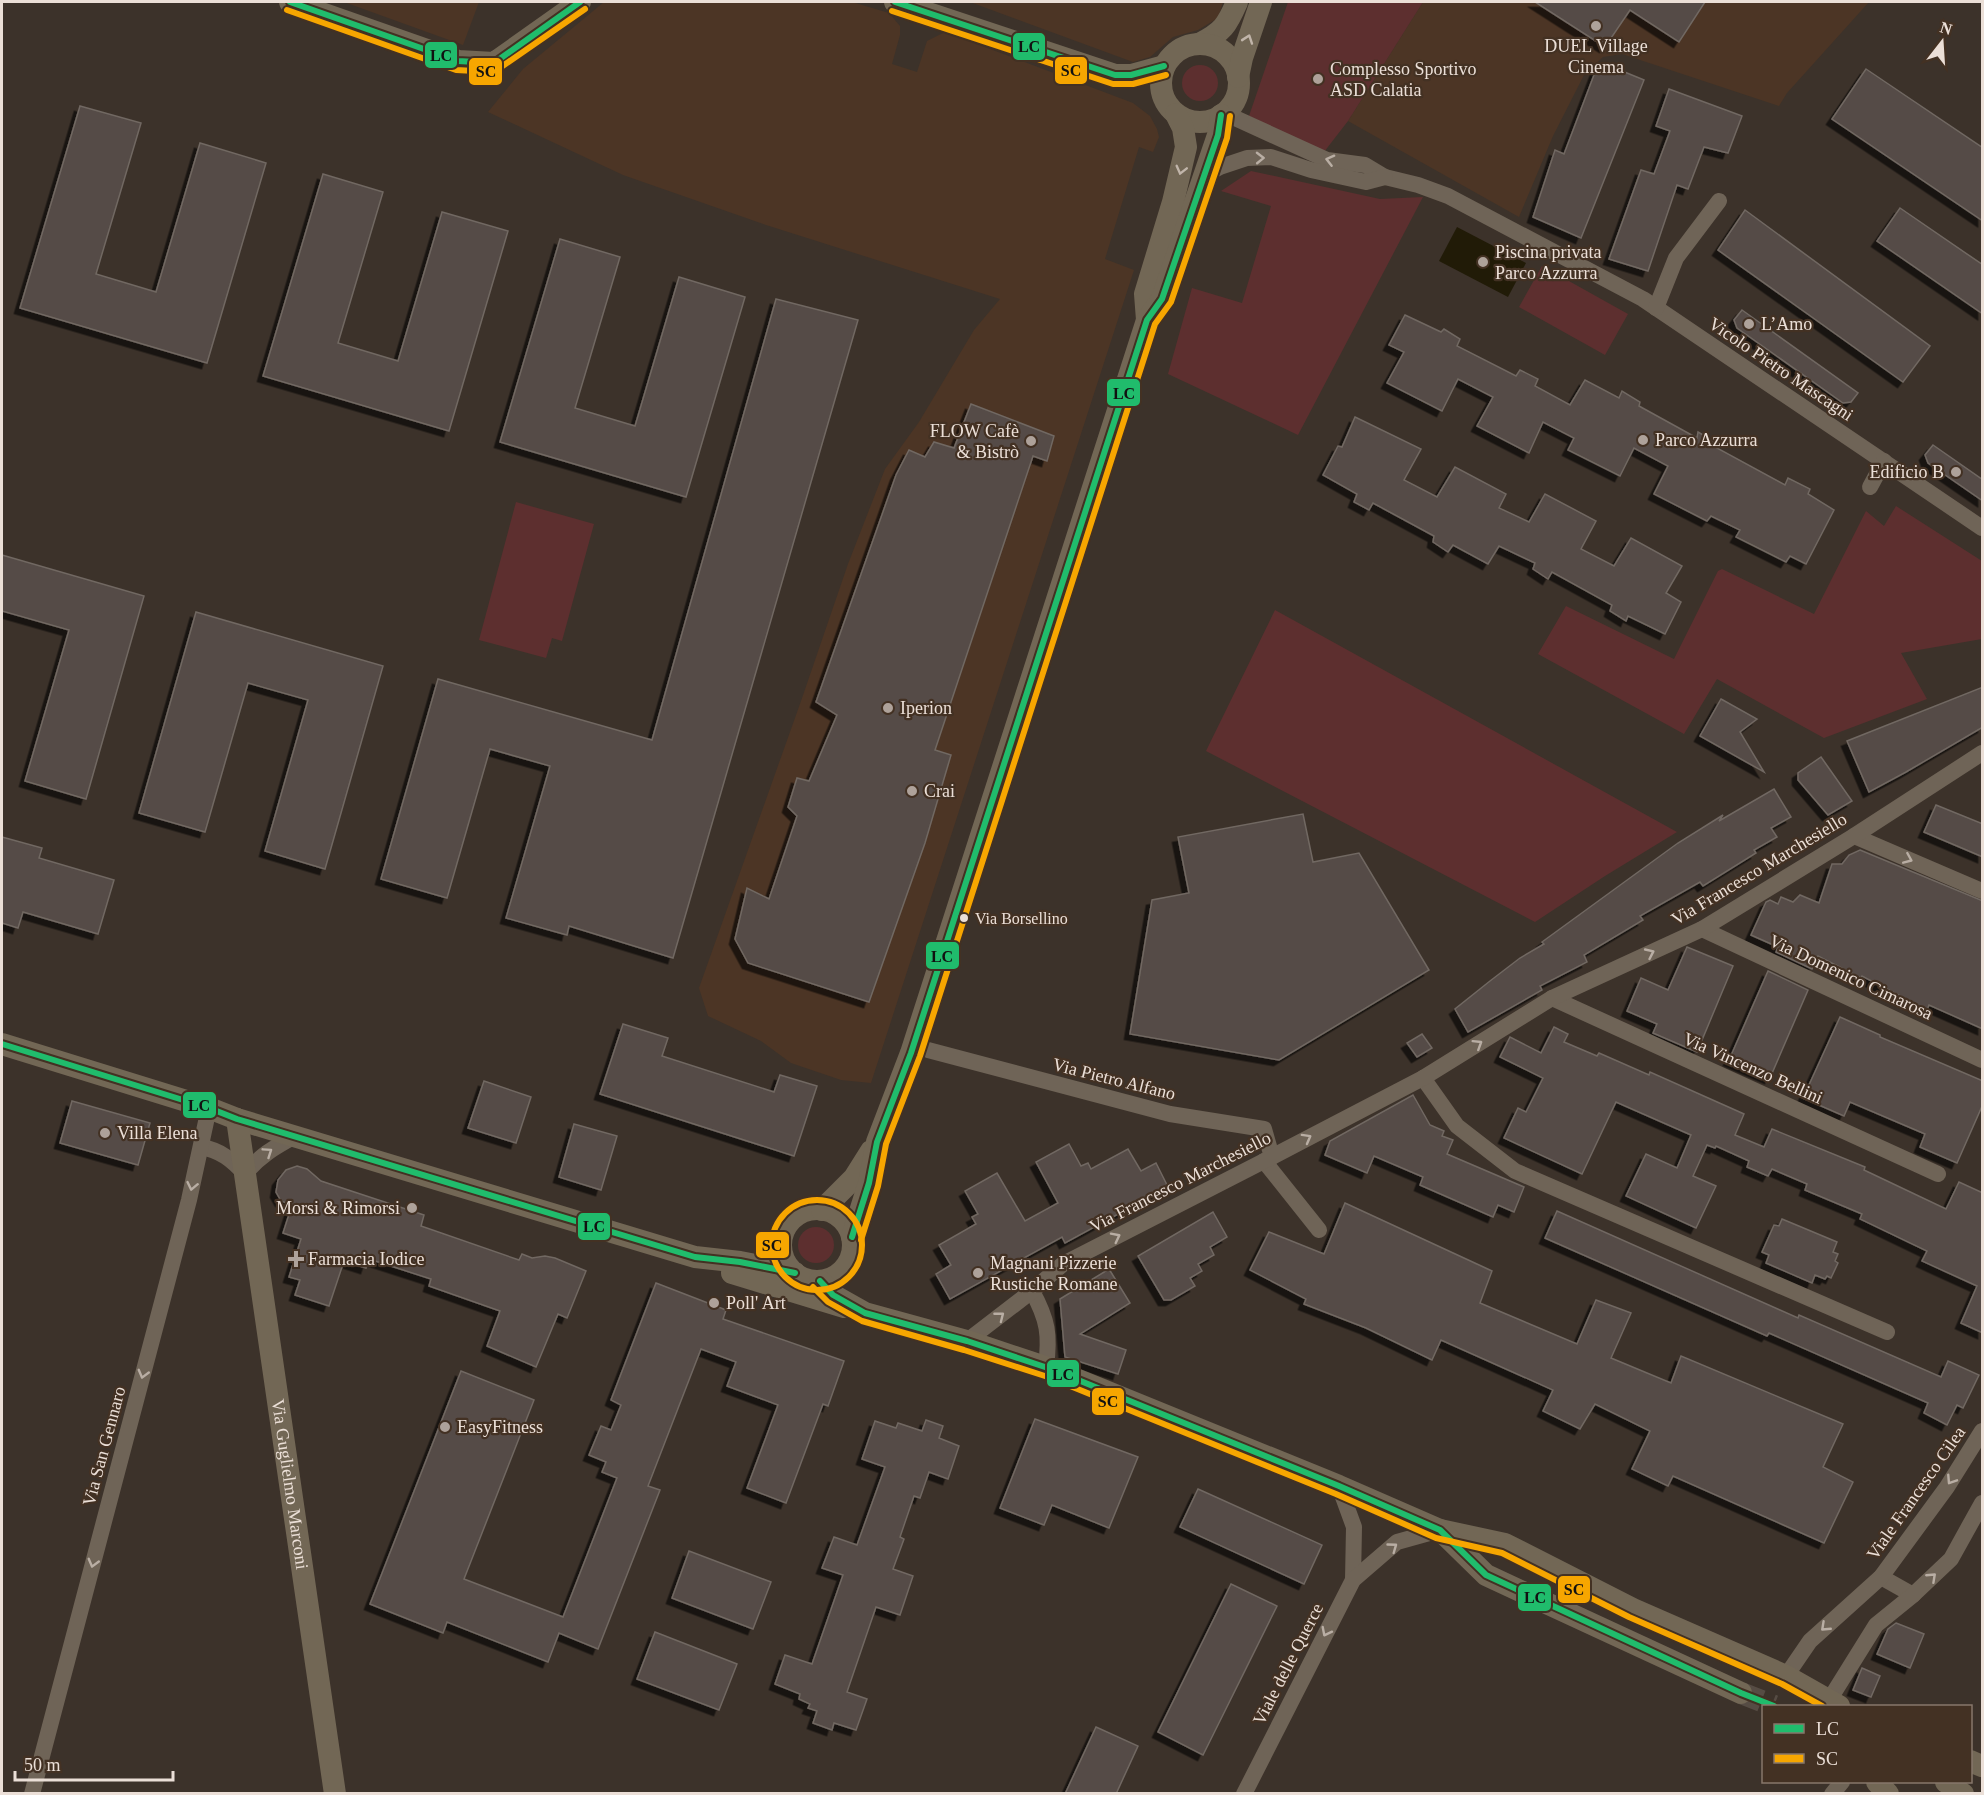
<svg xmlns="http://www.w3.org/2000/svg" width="1984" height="1795" viewBox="0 0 1984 1795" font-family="Georgia,serif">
  <defs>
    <filter id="shadow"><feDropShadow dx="-5.5" dy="5.5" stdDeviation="0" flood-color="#0009"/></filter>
  </defs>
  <rect width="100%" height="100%" fill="#3c322a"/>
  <g fill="#4c3525">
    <path d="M344,2H479L463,45Z"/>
    <path d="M604,2H852L889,13L900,26V35L892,64L917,72L927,41L945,32L1133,103L1150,116L1157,129L1159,137L1153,152L1139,147L1105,259L1134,270L871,1083L841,1080L791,1063L761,1041L708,1016L699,988L801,701L848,564L885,469L919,422L974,330L1000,299L766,225L623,175L488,112L523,69Z"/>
    <path d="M970,2H1223L1218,18L1198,30L1173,37L1150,57L1133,62Z"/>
    <path d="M1423,2H1869L1787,93L1779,106L1622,54L1603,57L1584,75L1553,136L1519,217L1348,121Z"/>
  </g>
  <g fill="#5d2f2f">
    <path d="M1288,2H1423L1348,121L1324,152L1249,116Z"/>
    <circle cx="1200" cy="83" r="18"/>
    <path d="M1251,171L1380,199L1423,197L1298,435L1168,374L1192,288L1242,303L1271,206L1221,191Z"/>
    <path d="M1542,266L1628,314L1605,355L1519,307Z"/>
    <path d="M516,502L594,524L562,641L552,638L546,658L479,640Z"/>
    <path d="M1896,506L1982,561V639L1901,653L1927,699L1824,738L1717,679L1684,734L1538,654L1566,606L1674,659L1718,571L1722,569L1814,614L1866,511L1884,526Z"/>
    <path d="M1275,610L1677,832L1605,876L1535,922L1206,751Z"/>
    <circle cx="816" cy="1245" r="18"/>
  </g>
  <path fill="#211b07" d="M1457,227L1526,263L1508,297L1439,261Z"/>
  <g fill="#544b46" stroke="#716862" stroke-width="1.5" filter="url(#shadow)">
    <path d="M1535,2H1705L1679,42L1630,10L1605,47Z"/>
    <path d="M1605,64L1644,80L1581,238L1533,217L1555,150L1564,154L1597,67Z"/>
    <path d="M1866,69L1983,148V221L1832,119Z"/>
    <path d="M1669,89L1742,116L1728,153L1704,147L1688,189L1677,185L1648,271L1609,259L1641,170L1654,174L1670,131L1656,126Z"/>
    <path d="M80,106L141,123L96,274L156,292L200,143L266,163L207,363L20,308Z"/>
    <path d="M323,174L383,192L338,343L398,361L442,212L508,231L449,431L263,376Z"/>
    <path d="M1900,208L1983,265V314L1877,241Z"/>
    <path d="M1745,210L1930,346L1903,382L1718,250Z"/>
    <path d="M560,239L620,257L575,408L635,426L679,277L745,297L686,497L500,442Z"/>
    <path d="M776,299L858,320L673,958L569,926L567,935L506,918L550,766L490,749L447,898L381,879L438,679L652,740Z"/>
    <path d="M1742,310L1858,393L1851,402L1843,403L1737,328L1734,320Z"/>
    <path d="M1405,315L1441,332L1444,329L1460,339L1457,346L1516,376L1520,370L1538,379L1535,386L1570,405L1585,380L1619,398L1622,391L1640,402L1639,406L1697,438L1698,432L1717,443L1715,447L1785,485L1788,478L1810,489L1808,494L1834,510L1806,564L1790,556L1786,562L1736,537L1740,530L1711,516L1707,521L1654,494L1668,466L1634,448L1620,476L1568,450L1574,438L1543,422L1529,453L1477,426L1493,397L1458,379L1442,411L1387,383L1404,352L1389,345Z"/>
    <path d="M971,404L1054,436L1047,461L1033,456L935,750L951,755L925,843L869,1002L748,963L735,939L747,888L769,899L797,816L788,807L797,778L809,781L837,715L816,702L896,475L909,450L925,457L934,442L954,448Z"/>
    <path d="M1355,417L1421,449L1404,480L1437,497L1455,467L1506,494L1499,508L1529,522L1545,494L1596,521L1581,549L1614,566L1631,538L1682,566L1666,593L1681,602L1665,634L1628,616L1626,621L1610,611L1612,605L1552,572L1548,579L1533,569L1535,563L1499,546L1488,564L1453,545L1448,552L1433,542L1434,536L1373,503L1369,510L1354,502L1357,494L1323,475L1338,446L1342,447Z"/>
    <path d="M1933,445L1983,480V501L1928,463L1925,455Z"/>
    <path d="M2,555L144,596L86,799L25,781L69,630L2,611Z"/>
    <path d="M196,612L383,666L325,869L265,851L308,700L248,683L205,832L139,813Z"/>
    <path d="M1983,687V727L1906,772L1869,792L1847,741Z"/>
    <path d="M1721,699L1757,719L1740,732L1764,772L1700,736Z"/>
    <path d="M1821,757L1852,801L1828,815L1798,780V773Z"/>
    <path d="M1774,789L1791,817L1771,828L1777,837L1754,850L1756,853L1703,886L1700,882L1640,916L1643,920L1584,955L1587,962L1540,986L1542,990L1468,1032L1455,1009L1490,981L1520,958L1544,944L1542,942L1678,843L1723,815L1719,821Z"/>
    <path d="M1936,805L1983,824V857L1924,832Z"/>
    <path d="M1303,814L1313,862L1359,853L1429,970L1279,1060L1130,1034L1152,900L1189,893L1178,837Z"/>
    <path d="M2,837L42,848L39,858L114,880L98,934L23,912L18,928L2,923Z"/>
    <path d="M1860,850L1983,901V1029L1929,1005L1927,1010L1862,976L1861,978L1818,956L1812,969L1776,952L1778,947L1751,935L1766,902L1770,900L1778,904L1781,897L1793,902L1800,895L1819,903L1832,864H1842L1849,855Z"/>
    <path d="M1687,947L1733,966L1697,1052L1653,1033L1657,1024L1627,1011L1641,978L1668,990Z"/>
    <path d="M1768,971L1808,990L1770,1078L1729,1060Z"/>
    <path d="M1840,1017L1880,1035V1037L1983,1081V1104L1957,1163L1920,1147L1925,1134L1850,1102L1844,1116L1803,1098Z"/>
    <path d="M623,1024L668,1038L662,1056L774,1092L780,1075L817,1086L794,1156L600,1094Z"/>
    <path d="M1554,1027L1568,1034L1564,1042L1597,1056L1599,1053L1649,1075L1650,1072L1744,1114L1735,1135L1764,1147L1772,1129L1865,1167L1864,1170L1946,1209L1959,1182L1983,1193V1333L1961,1323L1977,1286L1922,1261L1927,1251L1860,1219L1862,1214L1805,1190L1807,1184L1772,1169L1768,1176L1747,1167L1749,1161L1716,1146L1715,1148L1707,1145L1693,1176L1716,1186L1696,1228L1626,1196L1646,1154L1677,1168L1691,1135L1616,1102L1582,1174L1504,1138L1518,1108L1526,1112L1543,1078L1500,1057L1510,1037L1541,1053Z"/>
    <path d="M1422,1034L1432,1048L1417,1057L1407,1043Z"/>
    <path d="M484,1081L531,1097L516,1143L468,1128Z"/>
    <path d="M1413,1095L1430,1125L1444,1131L1442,1136L1453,1140L1447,1154L1524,1187L1514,1212L1498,1205L1493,1217L1420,1185L1423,1177L1374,1156L1367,1173L1325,1155L1330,1141Z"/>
    <path d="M72,1101L150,1123L138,1165L60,1143Z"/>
    <path d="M574,1124L617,1136L601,1190L559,1177Z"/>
    <path d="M1069,1144L1081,1166L1088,1163L1091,1169L1128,1149L1141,1171L1156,1163L1168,1187L1065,1243L1062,1237L950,1299L936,1274L951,1265L939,1245L976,1224L972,1217L978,1214L965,1191L997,1173L1025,1221L1058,1203L1036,1162Z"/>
    <path d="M297,1166L307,1169L321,1181L424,1215L421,1226L519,1260L522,1254L532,1258L545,1256L555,1258L586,1271L567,1318L558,1314L536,1367L487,1346L500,1311L429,1286L431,1279L369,1259L366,1268L344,1261L329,1306L295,1295L300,1280L289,1277L301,1239L283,1233L292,1205L281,1201L276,1192L278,1180L286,1170Z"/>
    <path d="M1345,1203L1492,1271L1480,1303L1577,1344L1596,1300L1631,1313L1611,1358L1671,1383L1681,1356L1843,1424L1823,1467L1853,1482L1824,1543L1673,1476L1668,1486L1632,1469L1650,1431L1595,1404L1580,1429L1543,1411L1553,1390L1441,1340L1432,1360L1366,1328L1304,1304L1306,1299L1250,1270L1269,1232L1324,1254Z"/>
    <path d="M1557,1211L1798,1318L1799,1315L1941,1377L1948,1361L1979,1375L1963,1408L1957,1405L1947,1425L1924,1413L1928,1403L1769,1333L1767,1336L1545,1238Z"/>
    <path d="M1213,1212L1227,1237L1210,1247L1214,1255L1198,1264L1202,1271L1190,1278L1195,1286L1171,1300H1164L1138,1256Z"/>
    <path d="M1782,1219L1837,1242L1833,1252L1838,1254L1835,1261L1838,1263L1831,1278L1827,1276L1825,1279L1815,1275L1812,1283L1766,1263L1769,1255L1762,1252L1774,1225L1779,1226Z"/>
    <path d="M1109,1269L1130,1303L1080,1334L1126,1350L1118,1374L1065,1357L1060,1299Z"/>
    <path d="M656,1283L726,1310L723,1319L844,1361L828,1406L823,1404L786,1503L747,1488L778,1405L727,1386L736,1362L701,1349L648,1486L660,1490L598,1649L559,1633L548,1662L447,1622L443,1633L370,1604L461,1371L534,1400L464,1579L563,1617L617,1478L602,1472L606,1462L589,1455L601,1426L611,1430L621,1405L611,1400Z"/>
    <path d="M1035,1419L1138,1457L1109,1528L1052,1505L1044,1525L1000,1508Z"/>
    <path d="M926,1420L943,1426L939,1438L959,1446L948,1479L929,1472L920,1498L914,1496L900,1537L904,1539L893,1569L913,1576L900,1615L876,1607L847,1692L867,1699L856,1730L834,1723L832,1730L813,1723L817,1711L808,1708L810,1704L799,1699L800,1694L775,1684L785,1655L812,1664L843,1575L822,1568L834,1537L857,1545L885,1467L862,1459L875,1421L896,1428L898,1423L922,1431Z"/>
    <path d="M1198,1489L1322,1545L1304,1584L1180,1527Z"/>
    <path d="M689,1551L771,1582L753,1629L672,1598Z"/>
    <path d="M1231,1584L1277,1606L1203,1755L1158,1732Z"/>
    <path d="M1896,1623L1924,1634L1910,1668L1877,1654L1888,1629Z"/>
    <path d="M655,1632L737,1664L719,1710L637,1679Z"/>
    <path d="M1862,1668L1880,1676L1871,1697L1853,1690Z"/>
    <path d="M1096,1727L1138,1746L1116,1794H1065Z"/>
  </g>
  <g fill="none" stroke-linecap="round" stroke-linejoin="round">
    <path stroke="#564c44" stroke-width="22" stroke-dasharray="22 11" stroke-linecap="butt" d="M1741,1693L1774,1706"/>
    <g stroke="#6f6457" stroke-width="16">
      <path d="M1224,113L1327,160L1365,165L1385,177L1418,185L1448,196L1643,299L1982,528"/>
      <path d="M1205,175L1220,167L1247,158L1271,157L1311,170L1366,182L1385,177"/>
      <path d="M1656,308L1676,258L1719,201"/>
      <path d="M1870,487L1884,461"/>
      <path d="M1854,836L1982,891"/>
      <path d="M1702,929L1982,1060"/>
      <path d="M1552,998L1938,1174"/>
      <path d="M928,1050L1170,1114L1264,1129L1272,1157"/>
      <path d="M1423,1078L1457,1126L1515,1171L1887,1332"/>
      <path d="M201,1147C220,1150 232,1160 245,1174C259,1156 275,1147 295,1136"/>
      <path d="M1264,1161L1319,1230"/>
      <path d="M1032,1291C1048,1320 1050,1335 1046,1367"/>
      <path d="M967,1341L1032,1291L1063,1264L1264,1161L1423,1078L1552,998L1702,929L1854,836L1982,753"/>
      <path d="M1339,1486L1354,1527L1353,1580"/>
      <path d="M1881,1577L1913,1595"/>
      <path d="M1786,1676L1810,1641L1881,1577L1947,1487L1982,1431"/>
      <path d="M1828,1702L1876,1625L1913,1595L1951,1559L1982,1503"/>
      <path d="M32,1794L189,1200L209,1108"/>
      <path d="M1244,1794L1353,1580L1397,1542L1440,1530"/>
      <path d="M1832,1794L1842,1782"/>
    </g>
    <g stroke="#726755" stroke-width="22">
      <path d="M290,2L458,61L494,63L580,2"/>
      <path d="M895,2L1115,75H1131L1164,66"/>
      <path d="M1199,44C1223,32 1227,25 1237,2"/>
      <circle cx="1200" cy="83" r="39"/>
      <path d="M1238,77L1242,58L1261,2"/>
      <path d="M1147,320L1145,294L1173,202L1186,147L1183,128L1176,114"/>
      <path d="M2,1044L209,1108L237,1119L695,1257L740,1262L795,1273"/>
      <path id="s1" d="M237,1119L335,1794"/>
      <circle cx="817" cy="1245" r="36"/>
      <path d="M822,1210L854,1178L871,1151"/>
      <path d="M852,1237L869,1183L877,1142L911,1053L1147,320L1162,299L1218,135L1221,115"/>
      <path d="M732,1273L844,1307"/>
      <path d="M820,1281L833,1295L865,1313L967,1341L1051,1369L1339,1486L1440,1530L1505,1544L1633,1609L1786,1676L1839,1706"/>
      <path d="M1440,1530L1486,1575L1741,1693"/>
      <path d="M1970,1761L1982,1766"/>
      <path d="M1877,1782L1888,1794"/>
      <path d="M1946,1782L1963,1794"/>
    </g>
    <defs>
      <g id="bus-1">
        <path d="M290,2L458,61L494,63L580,2"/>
        <path d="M895,2L1115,75H1131L1164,66"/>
        <path d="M2,1044L209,1108L237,1119L695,1257L740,1262L795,1273"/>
        <path d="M852,1237L869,1183L877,1142L911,1053L1147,320L1162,299L1218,135L1221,115"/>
        <path d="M820,1281L833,1295L865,1313L967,1341L1051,1369L1339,1486L1440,1530L1486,1575L1741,1693L1774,1706"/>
      </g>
      <g id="bus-2">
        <path d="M287,10L456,70L494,72L585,9"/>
        <path d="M892,11L1113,84H1133L1166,75"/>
        <circle cx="817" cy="1245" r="45"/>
        <path d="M861,1240L878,1186L886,1144L920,1056L1155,324L1171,302L1227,138L1230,116"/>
        <path d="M813,1287L828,1302L862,1321L964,1350L1048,1377L1336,1494L1436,1538L1502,1553L1629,1617L1782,1684L1822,1706"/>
      </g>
    </defs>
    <use href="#bus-1" stroke="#433123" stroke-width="10"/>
    <use href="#bus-2" stroke="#433123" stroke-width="10"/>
    <use href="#bus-1" stroke="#20bc6c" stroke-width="6"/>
    <use href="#bus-2" stroke="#f7a600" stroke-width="6"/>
  </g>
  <defs><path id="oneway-chevron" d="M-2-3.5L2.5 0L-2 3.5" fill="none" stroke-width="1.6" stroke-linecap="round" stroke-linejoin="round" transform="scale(1.5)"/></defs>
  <g stroke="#c1b5aa">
    <use href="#oneway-chevron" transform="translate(1248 39) rotate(-71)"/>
    <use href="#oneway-chevron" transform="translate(1181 170) rotate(104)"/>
  </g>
  <g stroke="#b9aea4">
    <use href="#oneway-chevron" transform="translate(1260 158) rotate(-1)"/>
    <use href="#oneway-chevron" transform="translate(1330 160) rotate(-166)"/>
    <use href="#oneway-chevron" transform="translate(1908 859) rotate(23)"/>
    <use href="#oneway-chevron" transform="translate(1650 953) rotate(-25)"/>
    <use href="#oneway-chevron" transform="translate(1478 1044) rotate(-32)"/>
    <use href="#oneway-chevron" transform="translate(1307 1138) rotate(-29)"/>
    <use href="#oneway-chevron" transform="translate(268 1152) rotate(-34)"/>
    <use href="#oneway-chevron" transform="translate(192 1186) rotate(102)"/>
    <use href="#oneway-chevron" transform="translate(1116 1237) rotate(-27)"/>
    <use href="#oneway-chevron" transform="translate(1000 1316) rotate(-38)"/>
    <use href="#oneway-chevron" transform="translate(143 1374) rotate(105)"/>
    <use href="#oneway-chevron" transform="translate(1951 1480) rotate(123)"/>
    <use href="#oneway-chevron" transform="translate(1393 1547) rotate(-36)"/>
    <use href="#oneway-chevron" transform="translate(93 1563) rotate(105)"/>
    <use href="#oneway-chevron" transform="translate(1932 1577) rotate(-43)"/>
    <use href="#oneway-chevron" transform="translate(1825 1627) rotate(137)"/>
    <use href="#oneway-chevron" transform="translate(1326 1632) rotate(117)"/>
  </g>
  <g fill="#aea29a" stroke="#433123" stroke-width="2">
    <circle cx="1596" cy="26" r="6"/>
    <circle cx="1318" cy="79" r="6"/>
    <circle cx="1483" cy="262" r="6"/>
    <circle cx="1749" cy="324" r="6"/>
    <circle cx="1643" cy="440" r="6"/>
    <circle cx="1031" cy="441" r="6"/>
    <circle cx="1956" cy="472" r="6"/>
    <circle cx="888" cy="708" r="6"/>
    <circle cx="912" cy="791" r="6"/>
    <circle cx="105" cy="1133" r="6"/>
    <circle cx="412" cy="1208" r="6"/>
    <path d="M293 1250h6v6h6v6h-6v6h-6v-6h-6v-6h6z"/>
    <circle cx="978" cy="1273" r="6"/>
    <circle cx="714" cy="1303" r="6"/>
    <circle cx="445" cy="1427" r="6"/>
  </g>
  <circle fill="#ebdfd7" stroke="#433123" stroke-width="2" cx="964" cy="918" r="5"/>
  <g text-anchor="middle" stroke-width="4.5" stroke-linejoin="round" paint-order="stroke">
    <g font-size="16" fill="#ebdfd7" stroke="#433123" text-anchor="start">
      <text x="975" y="924">Via Borsellino</text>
    </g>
    <g font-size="18" fill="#ebdfd7" stroke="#433123" text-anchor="start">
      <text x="1596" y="52" text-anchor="middle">DUEL Village<tspan x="1596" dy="21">Cinema</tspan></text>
      <text x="1330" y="75">Complesso Sportivo<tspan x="1330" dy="21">ASD Calatia</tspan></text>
      <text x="1495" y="258">Piscina privata<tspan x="1495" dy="21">Parco Azzurra</tspan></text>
      <text x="1761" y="330">L’Amo</text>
      <text x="1019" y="437" text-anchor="end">FLOW Cafè<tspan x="1019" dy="21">&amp; Bistrò</tspan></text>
      <text x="1655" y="446">Parco Azzurra</text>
      <text x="1944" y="478" text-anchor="end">Edificio B</text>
      <text x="900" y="714">Iperion</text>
      <text x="924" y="797">Crai</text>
      <text x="117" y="1139">Villa Elena</text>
      <text x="400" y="1214" text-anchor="end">Morsi &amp; Rimorsi</text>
      <text x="308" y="1265">Farmacia Iodice</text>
      <text x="990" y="1269">Magnani Pizzerie<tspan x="990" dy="21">Rustiche Romane</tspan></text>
      <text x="726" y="1309">Poll' Art</text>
      <text x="457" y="1433">EasyFitness</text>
    </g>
    <g font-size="18" fill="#ebdfd7" stroke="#433123">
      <text transform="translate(1781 369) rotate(34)" y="6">Vicolo Pietro Mascagni</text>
      <text transform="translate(1759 869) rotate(-31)" y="6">Via Francesco Marchesiello</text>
      <text transform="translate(1851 977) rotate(25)" y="6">Via Domenico Cimarosa</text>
      <text transform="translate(1753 1068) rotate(24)" y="6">Via Vincenzo Bellini</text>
      <text transform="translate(1114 1079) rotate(14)" y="6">Via Pietro Alfano</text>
      <text transform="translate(1180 1182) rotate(-27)" y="6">Via Francesco Marchesiello</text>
      <text transform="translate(104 1446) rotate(-75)" y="6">Via San Gennaro</text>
      <text dy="6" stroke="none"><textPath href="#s1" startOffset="369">Via Guglielmo Marconi</textPath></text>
      <text transform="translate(1916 1493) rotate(-55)" y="6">Viale Francesco Cilea</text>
      <text transform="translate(1288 1664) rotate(-63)" y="6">Viale delle Querce</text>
    </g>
  </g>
  <g stroke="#433123" stroke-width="2">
    <rect x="1012" y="32" width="34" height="29" rx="6" fill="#20bc6c"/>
    <rect x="424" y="41" width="34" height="28" rx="6" fill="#20bc6c"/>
    <rect x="1054" y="56" width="34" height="29" rx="6" fill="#f7a600"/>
    <rect x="468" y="57" width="35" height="29" rx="6" fill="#f7a600"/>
    <rect x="1106" y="378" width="35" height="29" rx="6" fill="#20bc6c"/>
    <rect x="925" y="941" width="35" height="29" rx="6" fill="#20bc6c"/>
    <rect x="182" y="1091" width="35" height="28" rx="6" fill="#20bc6c"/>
    <rect x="577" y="1212" width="34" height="29" rx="6" fill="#20bc6c"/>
    <rect x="755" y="1231" width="35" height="28" rx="6" fill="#f7a600"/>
    <rect x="1046" y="1359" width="34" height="29" rx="6" fill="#20bc6c"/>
    <rect x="1091" y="1387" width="34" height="29" rx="6" fill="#f7a600"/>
    <rect x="1557" y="1575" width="34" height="29" rx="6" fill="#f7a600"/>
    <rect x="1517" y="1583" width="35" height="29" rx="6" fill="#20bc6c"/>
  </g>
  <g font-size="16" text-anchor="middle" font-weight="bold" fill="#111">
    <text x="1029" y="52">LC</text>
    <text x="441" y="61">LC</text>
    <text x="1071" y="76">SC</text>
    <text x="486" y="77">SC</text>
    <text x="1124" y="399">LC</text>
    <text x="942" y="962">LC</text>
    <text x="199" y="1111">LC</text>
    <text x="594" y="1232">LC</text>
    <text x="772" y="1251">SC</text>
    <text x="1063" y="1380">LC</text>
    <text x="1108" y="1407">SC</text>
    <text x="1574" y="1595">SC</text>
    <text x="1535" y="1603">LC</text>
  </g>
  <rect width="1984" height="1795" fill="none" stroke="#ebdfd7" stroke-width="6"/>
  <rect x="1762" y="1705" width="210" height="78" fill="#433123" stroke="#86776b" stroke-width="1.5"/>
  <rect x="1774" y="1724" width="30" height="9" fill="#20bc6c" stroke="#86776b" stroke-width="1.5"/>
  <text x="1816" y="1735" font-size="18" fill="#ebdfd7">LC</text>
  <rect x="1774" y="1754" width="30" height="9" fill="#f7a600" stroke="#86776b" stroke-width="1.5"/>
  <text x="1816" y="1765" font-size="18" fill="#ebdfd7">SC</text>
  <g transform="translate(1942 42) rotate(17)" stroke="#433123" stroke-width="4.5" paint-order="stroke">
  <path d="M0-4.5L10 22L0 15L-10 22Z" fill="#ebdfd7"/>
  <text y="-9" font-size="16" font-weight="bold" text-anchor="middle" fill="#ebdfd7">N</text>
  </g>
  <path d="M15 1771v9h158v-9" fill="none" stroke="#ebdfd7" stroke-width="3"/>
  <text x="24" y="1771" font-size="18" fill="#ebdfd7" stroke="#433123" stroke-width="4.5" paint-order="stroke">50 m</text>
</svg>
